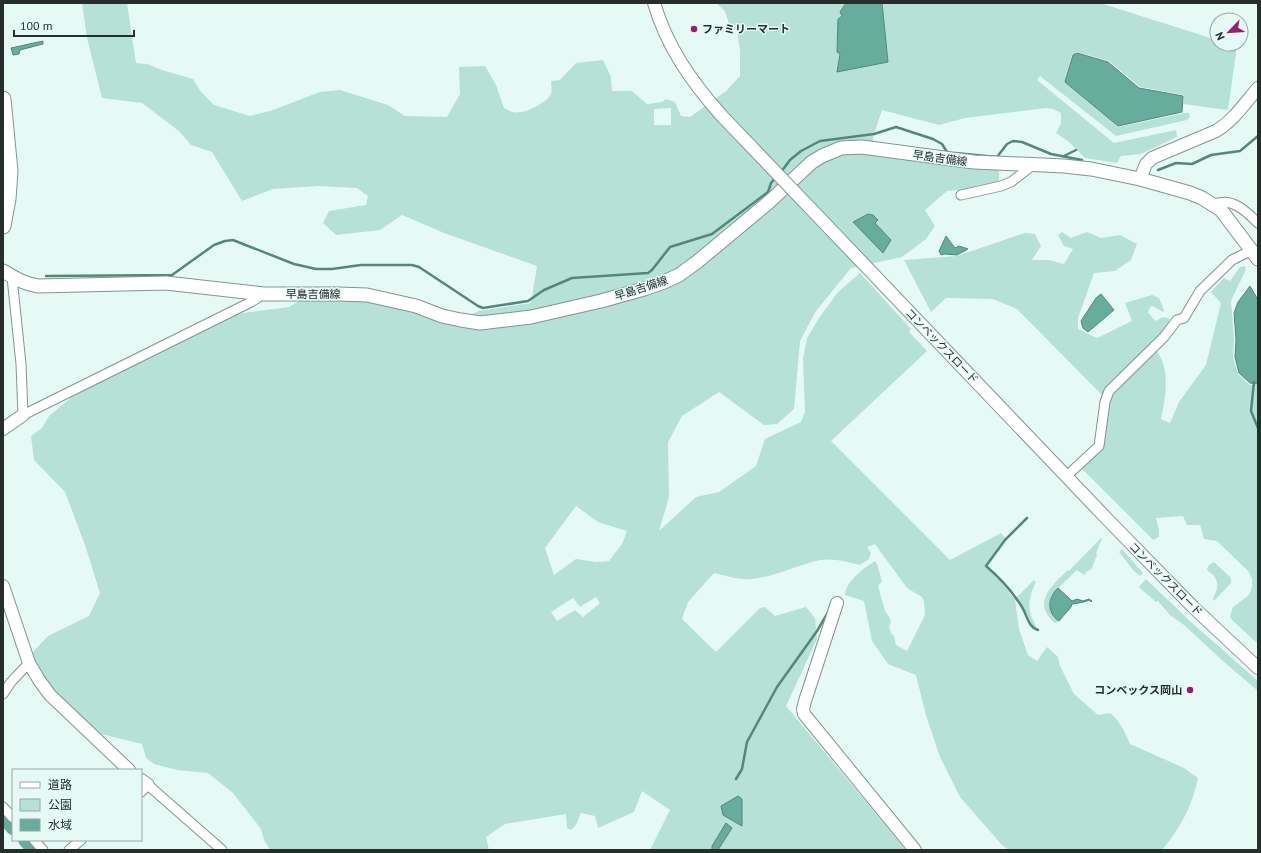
<svg xmlns="http://www.w3.org/2000/svg" width="1261" height="853" viewBox="0 0 1261 853" font-family="'PT Sans','Noto Sans JP',sans-serif">
  <rect width="100%" height="100%" fill="#e6faf5"/>
  <g fill="#b5e1d7" fill-rule="evenodd">
    <path d="M82,3H127L136,63L147,64L165,71L193,79L201,92L214,105L250,116L273,110L320,92L340,90L388,105L405,116L447,117L460,94L459,67L485,66L496,85L504,108C507,109 510,112 513,112C523,115 547,103 551,94C552,90 551,85 551,81L560,80L576,63L603,60L611,77L612,91H632L647,104L662,102L666,99L675,102L681,116L690,117L726,91L740,76V51L737,29L731,30L725,11L716,3H846C841,7 843,14 838,19L837,52L840,54L837,72L888,61L882,3H1100L1217,40V44H1230L1237,46L1228,110L1183,104L1184,95L1140,87L1109,61L1077,52L1072,55L1065,82L1118,127L1185,113H1189L1190,117L1187,120L1116,136L1040,76L1037,80L1114,143L1176,130L1177,137L1141,154L1121,156L1117,163L1085,158L1069,142L1056,133L1061,123V113L1053,109L1046,108L965,118L939,125L882,110L873,137V156L984,168H996L999,171V182L975,189L947,191L925,210L935,226L926,239L902,257L851,268L816,311L800,341L794,409L777,424L764,425L719,392L682,416L668,442L669,497L659,531L696,497L719,492L756,466L765,439L801,422L805,412L803,359L807,338L819,318L838,292L860,273L911,329L909,332L927,351L831,441L950,560L1001,533L1005,538L985,566L1001,582L1015,600L1019,629L1028,655L1037,661L1047,647L1058,657L1060,666L1074,694L1098,715L1110,713C1120,721 1125,732 1130,744L1184,768L1198,778C1193,804 1180,829 1162,850H1009L1002,845L960,797L940,757L926,715L916,675L888,664L872,641L864,601L845,595C846,581 864,568 875,561L877,564L882,581L878,586L885,611L889,617L891,622L889,627L891,633L894,636L896,645L907,651L925,615L924,601L922,597L907,588L875,544L867,547L871,553L869,559L860,565C848,562 833,558 820,560C797,565 775,577 751,579C739,580 726,576 714,573L688,602L682,619L716,652L760,608L765,607L775,616L806,607L815,618L817,639L786,706L906,850H718L732,828L729,826L712,846V850H650L670,810L642,791L634,812L598,828L595,816L581,813L576,825L571,830L567,828L566,814L505,824L486,837L489,850H270L264,840L261,829L233,793L208,773L177,770L154,764L146,758L142,744L101,734L80,718L54,693L29,656L48,636L89,616L100,593L85,545L65,492L34,460L31,436L42,428L49,416L74,395L236,314L289,307L302,299L369,301L459,323L478,311L531,303L537,266L444,233L402,215L380,230L336,235L323,223L329,211L366,205L368,196L357,188L319,186L273,189L242,201L212,152L191,145L179,131L142,103L102,98L87,38ZM671,108V125H654V109ZM576,506L598,522L627,531L622,544L609,561L596,562L576,559L554,575L545,548ZM596,597L600,603L583,617L575,610L557,621L551,612L573,598L580,607Z"/>
    <path d="M1062,232L1071,238L1087,232L1101,238L1120,235L1137,244L1131,260L1115,271L1094,273L1078,318V329L1097,338L1132,321L1125,303L1152,295L1159,298L1164,310L1163,312L1153,306L1150,307L1148,312L1155,321L1163,317L1170,319L1166,328L1150,344C1153,348 1158,352 1160,356C1170,375 1165,400 1161,419L1170,423L1179,402L1206,365L1221,303L1211,292L1224,278L1230,281L1240,267L1245,266L1246,269L1231,301L1234,339L1233,357L1238,374L1250,385H1258V644L1232,620L1230,616L1233,607L1248,596L1251,591L1252,586V579L1249,572L1217,541L1204,539L1200,525H1187L1183,516L1156,518L1159,530V537L1153,540L1080,467L1099,450L1103,396L1017,309L993,299L946,298L931,312L904,260L957,256L1025,233L1035,234L1041,246L1032,260H1049L1064,264L1073,249L1064,246L1058,235Z"/>
    <path d="M1101,538L1102,539L1096,553L1097,555L1091,570L1087,571L1084,575L1077,570L1052,594C1048,602 1052,616 1059,621L1055,623C1031,603 1052,585 1068,570L1069,571Z"/>
    <path d="M1122,549L1143,573L1140,576L1133,570L1119,552Z"/>
    <path d="M1214,562L1231,578V583L1214,601L1213,598C1217,591 1220,584 1214,576C1212,573 1209,573 1207,569L1209,565Z"/>
    <path d="M1146,579L1191,622L1258,681V691L1223,661L1184,625L1170,615L1158,601L1156,602L1139,587Z"/>
    <path d="M1034,580L1036,582C1031,592 1027,604 1031,615C1032,619 1036,625 1037,629L1032,626L1024,609L1016,598Z"/>
  </g>
  <g fill="#67ad9e" stroke="#54877c">
    <path d="M846,3H882L888,62L837,72L840,54L837,52L838,19L842,16L840,12Z"/>
    <path d="M43,41V44L20,50L19,54L13,55L11,48Z"/>
    <path d="M1077,53L1108,62L1139,88L1183,96L1182,112L1118,126L1065,82L1073,55Z"/>
    <path d="M868,214L873,215L878,220L875,223L891,240L883,253L853,222Z"/>
    <path d="M946,236L955,248L959,246L968,249L957,255L944,254L941,255L939,251Z"/>
    <path d="M1250,286L1258,300V380L1257,384L1250,383L1239,373L1235,357L1236,339L1234,313L1238,302Z"/>
    <path d="M1101,294L1114,310L1088,332L1083,328L1081,321L1096,298Z"/>
    <path d="M1058,588L1072,601L1077,599L1083,601L1089,599L1092,601L1091,602L1089,600L1084,602L1072,604L1071,607L1059,621C1047,613 1047,598 1058,588Z"/>
    <path d="M738,796L742,799V826L723,815L721,806Z"/>
    <path d="M726,823L732,828L718,850H712V846Z"/>
  </g>
  <g fill="none" stroke-linecap="round" stroke-linejoin="round">
    <g stroke="#54877c" stroke-width="2.5">
      <path d="M955,153L997,157L1007,144L1013,141L1022,142L1051,154L1082,160"/>
      <path d="M1064,156L1076,150"/>
      <path d="M1158,170L1176,163L1192,164L1211,155L1240,151L1258,136"/>
      <path d="M781,172L790,160L801,151L820,141L874,134L896,127L933,139L942,144L947,152H948"/>
      <path d="M46,276L172,275L214,245L225,241L233,240L294,264L316,269H332L361,265H412L419,267L478,306L483,308L528,301L544,290L572,278L648,273L652,270L670,247L712,234L768,192L771,183L776,177"/>
      <path d="M3,279H4"/>
      <path d="M1254,382L1251,411L1258,428"/>
      <path d="M1027,518L1005,540L986,566C1000,578 1012,591 1022,607C1027,615 1028,627 1038,630"/>
      <path d="M736,779L742,769L747,742L777,687L817,631L830,609"/>
    </g>
    <g stroke="#67ad9e" stroke-width="14">
      <path d="M3,817L13,828"/>
      <path d="M25,840L34,850"/>
    </g>
    <defs>
      <g id="minor">
        <path d="M961,195L1001,186L1011,182L1033,165"/>
        <path d="M1213,205C1231,196 1246,211 1258,223"/>
        <path d="M12,277L21,364L23,415L251,302L264,294"/>
        <path d="M1072,471L1099,446L1105,402L1109,391L1164,337L1177,320L1184,318L1200,291L1232,260L1252,250"/>
        <path d="M3,694L11,682L29,663"/>
        <path d="M141,792L148,785L222,850"/>
        <path d="M3,807L13,818"/>
        <path d="M34,840L43,850"/>
        <path d="M69,850L81,840"/>
      </g>
      <g id="tertiary">
        <path d="M654,3C667,47 691,81 721,115"/>
        <path d="M1140,179L1146,164L1152,158L1216,131C1233,121 1245,103 1258,88"/>
        <path d="M834,233L1108,520L1193,607L1258,668"/>
        <path d="M3,429L23,415"/>
        <path d="M3,586L29,663L39,680L50,695L129,770"/>
        <path d="M837,603L805,701L803,709L804,714L915,850"/>
        <path d="M141,780L148,785"/>
      </g>
      <path id="secondary" d="M3,271C15,278 24,284 38,286L166,283L264,294H338L367,295L416,306L442,316L461,320L480,323L531,317L601,301L644,289L664,282L679,275L697,262L769,202L812,162L822,156L841,148L862,147L974,162L1064,166L1091,169L1140,179L1190,193L1202,198L1221,210L1258,259"/>
      <path id="primary" d="M3,99L10,171L8,199L3,226"/>
    </defs>
    <use href="#minor" stroke="#829591" stroke-width="11"/>
    <use href="#tertiary" stroke="#829591" stroke-width="14"/>
    <use href="#secondary" stroke="#829591" stroke-width="15"/>
    <use href="#primary" stroke="#829591" stroke-width="17"/>
    <use href="#minor" stroke="#fff" stroke-width="9"/>
    <use href="#tertiary" stroke="#fff" stroke-width="12"/>
    <use href="#secondary" stroke="#fff" stroke-width="13"/>
    <use href="#primary" stroke="#fff" stroke-width="15"/>
    <defs>
      <path id="tertiary-bridge" d="M721,115L834,233"/>
    </defs>
    <use href="#tertiary-bridge" stroke="#829591" stroke-width="14" stroke-linecap="butt"/>
    <use href="#tertiary-bridge" stroke="#fff" stroke-width="12"/>
  </g>
  <g fill="#9d1b6e" stroke="#e6faf5" stroke-width="1.5">
    <circle cx="694" cy="29" r="4"/>
    <circle cx="1190" cy="690" r="4"/>
  </g>
  <g text-anchor="middle" stroke-width="3" stroke-linejoin="round" paint-order="stroke">
    <g font-size="11" font-weight="bold" fill="#262e2c" stroke="#e6faf5" text-anchor="start">
      <text x="702" y="33">ファミリーマート</text>
      <text x="1182" y="694" text-anchor="end">コンベックス岡山</text>
    </g>
    <g font-size="11" fill="#262e2c" stroke="#e6faf5">
      <text transform="translate(940 158) rotate(8)" y="4">早島吉備線</text>
      <text transform="translate(641 288) rotate(-18)" y="4">早島吉備線</text>
      <text x="313" y="298">早島吉備線</text>
      <text transform="translate(942 346) rotate(46)" y="4">コンベックスロード</text>
      <text transform="translate(1166 579) rotate(45)" y="4">コンベックスロード</text>
    </g>
  </g>
  <rect width="1261" height="853" fill="none" stroke="#262e2c" stroke-width="8"/>
  <rect x="12" y="769" width="130" height="72" fill="#e6faf5" stroke="#99a8a5"/>
  <rect x="20" y="782" width="20" height="6" fill="#ffffff" stroke="#99a8a5"/>
  <text x="48" y="789" font-size="12" fill="#262e2c">道路</text>
  <rect x="20" y="799" width="20" height="12" fill="#b5e1d7" stroke="#99a8a5"/>
  <text x="48" y="809" font-size="12" fill="#262e2c">公園</text>
  <rect x="20" y="819" width="20" height="12" fill="#67ad9e" stroke="#99a8a5"/>
  <text x="48" y="829" font-size="12" fill="#262e2c">水域</text>
  <g transform="translate(1229 32) rotate(245)"><circle r="19" fill="#e6faf5" stroke="#99a8a5"/>
  <path d="M0-3L7 15L0 10L-7 15Z" fill="#9d1b6e"/>
  <text y="-6" font-size="11" font-weight="bold" text-anchor="middle" fill="#262e2c">N</text>
  </g>
  <path d="M14 30v6h120v-6" fill="none" stroke="#262e2c" stroke-width="2"/>
  <text x="20" y="30" font-size="12" fill="#262e2c" stroke="#e6faf5" stroke-width="3" paint-order="stroke">100 m</text>
</svg>
